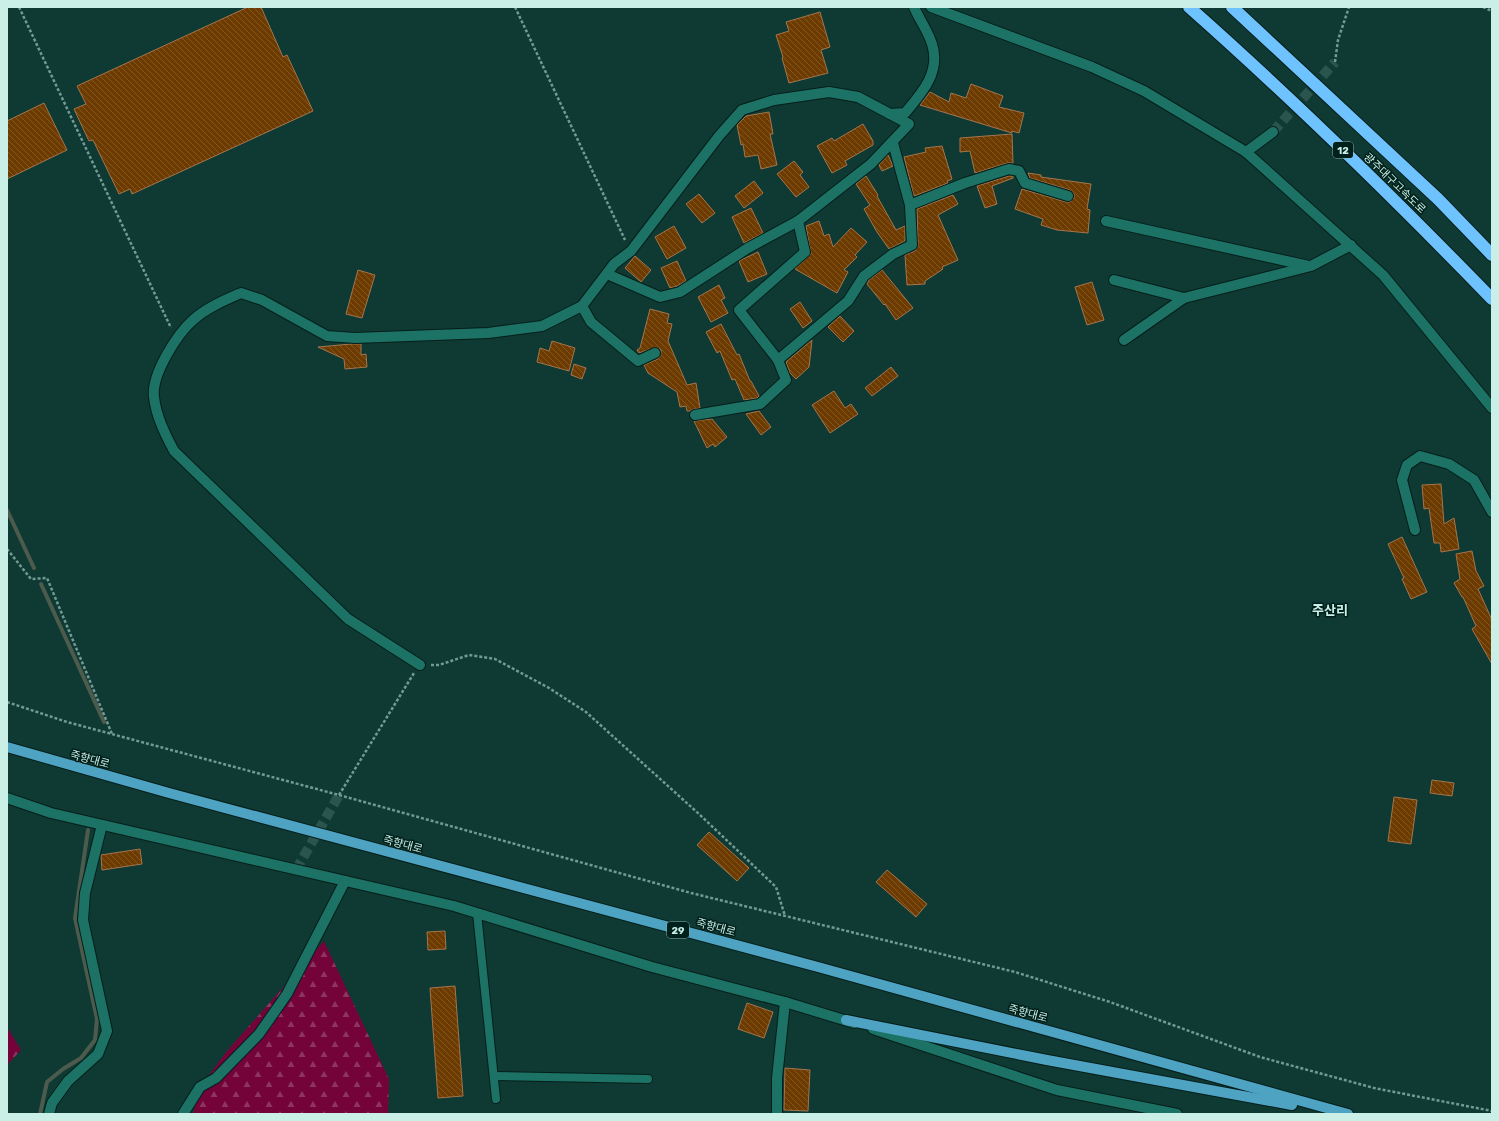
<svg xmlns="http://www.w3.org/2000/svg" width="1499" height="1121" viewBox="0 0 1499 1121" font-family="Rubik,'Noto Sans KR',sans-serif">
  <defs>
    <pattern id="forest-firs" width="22" height="20" patternUnits="userSpaceOnUse"><rect width="22" height="20" fill="#74033a"/><path d="M5 1l3.5 6h-7zM16 11l3.5 6h-7z" fill="#8d3460"/></pattern>
    <pattern id="building-back-hatch" width="6" height="6" patternUnits="userSpaceOnUse"><rect width="6" height="6" fill="#6d3b00"/><path d="M-1 5l2 2M0 0l6 6M5-1l2 2" fill="none" stroke="#805825"/></pattern>
  </defs>
  <rect width="100%" height="100%" fill="#0e3a33"/>
  <g fill="url(#forest-firs)">
    <path d="M324,941L389,1079L388,1114H193L200,1087L227,1051Z"/>
    <path d="M7,1027L21,1050L7,1065Z"/>
  </g>
  <g fill="none" stroke-linecap="round" stroke-linejoin="round">
    <g stroke="#4d5b4d" stroke-width="4">
      <path d="M7,510L34,568"/>
      <path d="M41,584L104,722"/>
      <path d="M40,1114L47,1082L63,1069L81,1058L95,1040L97,1019L75,918L88,830"/>
    </g>
  </g>
  <g fill="url(#building-back-hatch)" stroke="#a4754d">
    <path d="M248,7H261L283,57L287,55L313,111L132,194L130,189L119,194L93,140L89,141L74,109L86,104L77,86Z"/>
    <path d="M820,12L830,47L821,50L828,73L789,83L782,58L783,57L776,35L789,31L786,22Z"/>
    <path d="M971,84L1003,96L999,107L1024,113L1019,133L1012,131V133L920,105L930,92L949,102L951,93L966,98Z"/>
    <path d="M44,103L67,150L7,179V121Z"/>
    <path d="M769,112L773,134H770L777,165L761,169L758,155L745,157L743,144L741,145L737,125L746,116Z"/>
    <path d="M863,124L873,141V145L845,161L847,165L832,173L817,146L832,138L834,141Z"/>
    <path d="M1012,134L1013,163H1007L975,173L970,151L960,152V138Z"/>
    <path d="M942,146L952,179L947,181L948,183L914,196L904,157L926,152L925,148Z"/>
    <path d="M888,155L893,166L882,171L879,165Z"/>
    <path d="M794,161L803,172L800,175L809,187L796,197L777,174Z"/>
    <path d="M1028,173L1041,175V177L1091,184L1087,209L1090,210L1088,233L1057,230L1041,225L1043,219L1015,209L1022,189L1066,202H1070L1074,198V194L1070,190L1030,178Z"/>
    <path d="M866,176L878,195L877,196L896,230L905,226V241L889,249L877,232L864,209L870,205L856,184Z"/>
    <path d="M1009,176H1013V178L992,186L997,204L985,208L977,186Z"/>
    <path d="M754,181L763,193L744,208L735,196Z"/>
    <path d="M699,194L715,213L702,223L686,204Z"/>
    <path d="M953,195L958,204L938,215L958,260L942,267L943,269L925,281V284L907,285L905,255L915,251L918,245L917,209Z"/>
    <path d="M751,208L763,233L744,243L732,217Z"/>
    <path d="M819,221L824,236L829,234L833,247L851,228L867,242L855,255L857,257L844,270L848,272L837,293L795,269L811,254L806,226Z"/>
    <path d="M674,226L686,248L667,259L655,237Z"/>
    <path d="M758,252L767,274L748,282L739,261Z"/>
    <path d="M635,256L651,270L641,282L625,268Z"/>
    <path d="M677,261L686,281L677,286L670,288L661,268Z"/>
    <path d="M358,270L375,275L362,318L346,314Z"/>
    <path d="M882,270L913,308L896,320L885,304L884,305L867,284L869,280Z"/>
    <path d="M1092,282L1104,320L1087,325L1075,287Z"/>
    <path d="M719,285L725,298L721,300L728,313L711,322L698,297Z"/>
    <path d="M800,302L812,321L803,328L790,309Z"/>
    <path d="M650,309L669,314L667,323L672,324L668,341L687,385L696,383L700,408L694,409L690,411H687L686,406L680,407L677,392L648,373L644,365L658,359L661,353V350L656,347L639,353L637,350L640,348Z"/>
    <path d="M840,316L854,331L843,342L828,327Z"/>
    <path d="M721,324L737,355L739,354L750,381H751L759,396L757,398L744,400L735,379L732,380L720,351L717,353L706,332Z"/>
    <path d="M812,340L809,367L796,379L790,373L786,362Z"/>
    <path d="M552,341L575,348L569,371L537,362L540,348L549,351Z"/>
    <path d="M351,344H361V355L366,354L367,367L345,369L344,359L318,347Z"/>
    <path d="M574,364L586,368L582,379L571,375Z"/>
    <path d="M891,367L898,376L872,396L865,388Z"/>
    <path d="M834,391L845,408L851,404L858,414L830,433L812,405Z"/>
    <path d="M759,411L771,427L761,435L746,414Z"/>
    <path d="M712,419L727,437L715,447L713,444L707,448L694,421Z"/>
    <path d="M1441,484L1444,524L1454,518L1459,549L1441,552L1440,543H1434L1429,508L1424,509L1422,485Z"/>
    <path d="M1402,537L1427,592L1411,599L1402,579L1404,578L1388,544Z"/>
    <path d="M1472,551L1476,571L1484,586L1478,589L1492,620V664L1472,629L1476,626L1463,597H1462L1454,583L1460,579L1456,554Z"/>
    <path d="M1432,780L1454,783L1452,796L1430,793Z"/>
    <path d="M1394,797L1417,800L1411,844L1388,841Z"/>
    <path d="M709,832L749,868L737,881L697,845Z"/>
    <path d="M140,849L142,864L102,870L101,855Z"/>
    <path d="M887,870L927,904L916,917L876,882Z"/>
    <path d="M445,931L446,949L428,950L427,932Z"/>
    <path d="M455,986L463,1096L438,1098L430,988Z"/>
    <path d="M747,1003L773,1012L764,1038L738,1029Z"/>
    <path d="M785,1068L810,1070L808,1111L784,1110Z"/>
  </g>
  <g fill="none" stroke-linecap="round" stroke-linejoin="round">
    <g stroke="#2a554e" stroke-width="10" stroke-dasharray="10 5" stroke-linecap="butt">
      <path d="M1273,132L1335,62"/>
      <path d="M296,870L339,795"/>
    </g>
    <defs>
      <g id="service">
        <path d="M477,913L496,1099"/>
        <path d="M494,1076L648,1079"/>
      </g>
      <g id="minor">
        <path d="M931,7L1092,67L1144,91L1246,152L1273,132"/>
        <path d="M893,143L910,205"/>
        <path d="M1106,221L1309,266"/>
        <path d="M607,274L660,297L680,292L748,248L798,221L871,164L909,124L890,114"/>
        <path d="M1114,280L1184,298"/>
        <path d="M582,306L591,322L638,361L655,353"/>
        <path d="M1124,340L1184,298L1311,266L1351,245"/>
        <path d="M778,360L848,301L864,276L893,254L912,245L910,205L965,183L1009,169L1019,171L1025,183L1068,196"/>
        <path d="M695,415L760,404L786,380L778,360L739,310L805,252L798,221"/>
        <path d="M1415,530L1402,480L1407,465L1420,456L1449,464L1474,480L1492,512"/>
        <path d="M420,665L348,619L174,451C165,434 156,416 154,397C151,375 177,334 193,320C206,308 225,300 241,293L262,300L327,336L355,338L488,333L542,326L582,306L614,264L631,251L719,136L742,110L774,100L829,92L858,97L890,114L905,113C922,93 941,72 932,44C928,31 919,19 914,7"/>
        <path d="M7,798L51,813L454,906L652,967L785,1002L854,1023"/>
        <path d="M873,1029L1057,1090L1177,1114"/>
        <path d="M49,1114L52,1103L68,1081L98,1054L107,1031L83,920L85,893L102,825"/>
        <path d="M183,1114L200,1087L216,1078L259,1034L287,994L345,881"/>
        <path d="M777,1114V1078L785,1002"/>
      </g>
      <path id="tertiary" d="M1246,152L1383,275L1492,408"/>
      <g id="primary">
        <path d="M7,747L169,793L818,967L1348,1114"/>
        <path d="M846,1020L1047,1060L1292,1105"/>
      </g>
      <g id="motorway">
        <path d="M1189,7C1294,100 1394,198 1492,299"/>
        <path d="M1232,7L1438,199L1492,255"/>
      </g>
    </defs>
    <use href="#service" stroke="#051e1a" stroke-width="10"/>
    <use href="#minor" stroke="#051e1a" stroke-width="12"/>
    <use href="#tertiary" stroke="#051e1a" stroke-width="12"/>
    <use href="#primary" stroke="#051e1a" stroke-width="12"/>
    <use href="#motorway" stroke="#051e1a" stroke-width="14"/>
    <g stroke="#729a93" stroke-width="2.5" stroke-dasharray="3 2" stroke-linecap="butt">
      <path d="M19,7L171,328"/>
      <path d="M515,7L625,240"/>
      <path d="M1483,7L1492,11"/>
      <path d="M1335,62L1338,40L1349,7"/>
      <path d="M7,549L31,579L47,578L112,734"/>
      <path d="M431,665H439L469,655L495,659L549,688L586,712L699,814L776,887L785,916"/>
      <path d="M7,702L67,722L339,795L691,893L1015,972L1110,1002L1260,1057L1374,1088L1492,1111"/>
      <path d="M339,795L414,673"/>
    </g>
    <use href="#service" stroke="#1c7265" stroke-width="8"/>
    <use href="#minor" stroke="#1c7265" stroke-width="10"/>
    <use href="#tertiary" stroke="#1c7265" stroke-width="10"/>
    <use href="#primary" stroke="#4da3c1" stroke-width="10"/>
    <use href="#motorway" stroke="#6ec3fe" stroke-width="12"/>
  </g>
  <g text-anchor="middle" stroke-width="3" stroke-linejoin="round" paint-order="stroke">
    <g fill="#00201b" stroke="#8db1aa" stroke-width="1">
      <rect x="1333" y="142" width="20" height="16" rx="3"/>
      <rect x="667" y="922" width="22" height="16" rx="3"/>
    </g>
    <g font-size="10" font-weight="bold" fill="#caefe7">
      <text x="1343" y="154">12</text>
      <text x="678" y="934">29</text>
    </g>
    <g font-size="11" fill="#caefe7" stroke="#00201b">
      <text transform="translate(1395 183) rotate(44)" y="4">광주대구고속도로</text>
      <text transform="translate(90 759) rotate(15)" y="4">죽향대로</text>
      <text transform="translate(403 844) rotate(15)" y="4">죽향대로</text>
      <text transform="translate(716 927) rotate(15)" y="4">죽향대로</text>
      <text transform="translate(1028 1013) rotate(15)" y="4">죽향대로</text>
    </g>
    <g font-size="13" font-weight="bold" fill="#caefe7" stroke="#00201b">
      <text x="1330" y="615">주산리</text>
    </g>
  </g>
  <rect width="1499" height="1121" fill="none" stroke="#caefe7" stroke-width="16"/>
</svg>
